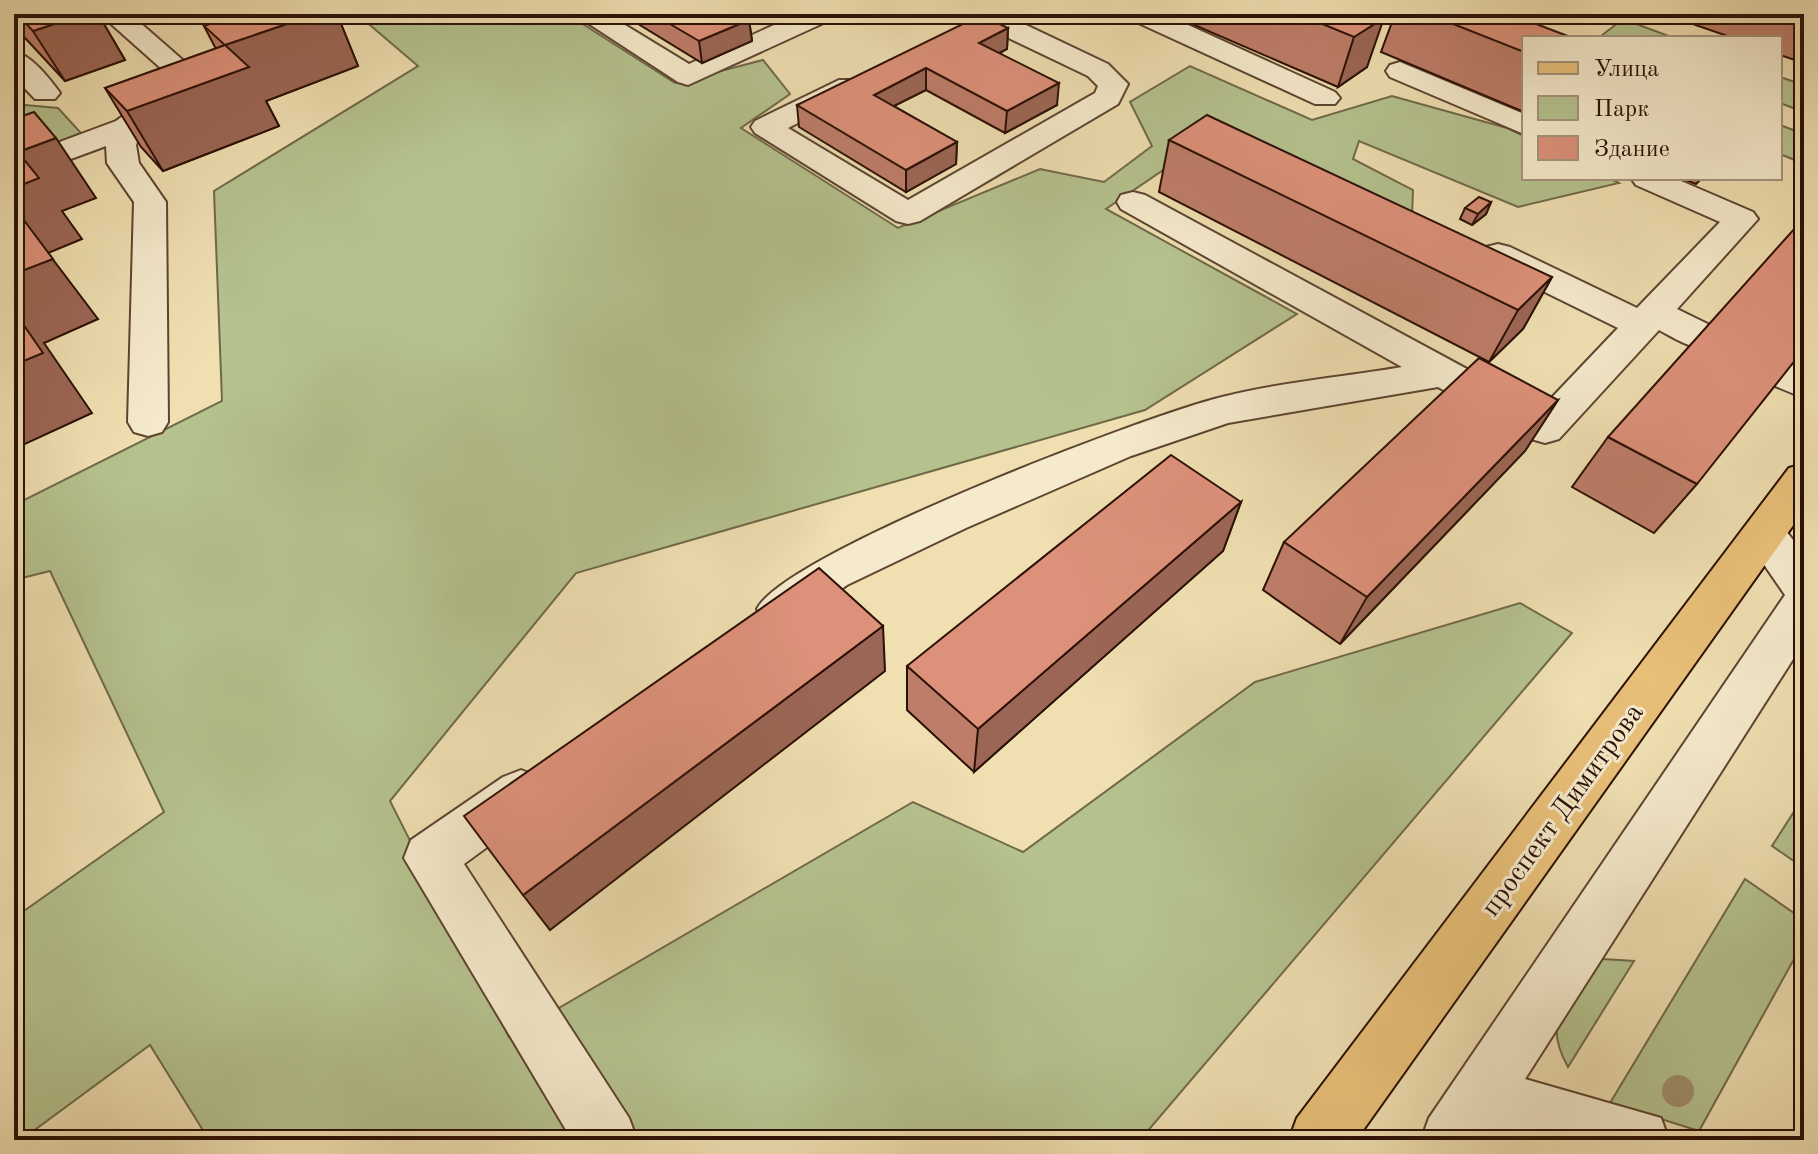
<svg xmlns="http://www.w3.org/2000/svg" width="1818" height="1154" viewBox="0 0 1818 1154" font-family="'Old Standard TT',serif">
  <rect width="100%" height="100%" fill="#efdfb1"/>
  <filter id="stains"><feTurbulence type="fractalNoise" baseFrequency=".0025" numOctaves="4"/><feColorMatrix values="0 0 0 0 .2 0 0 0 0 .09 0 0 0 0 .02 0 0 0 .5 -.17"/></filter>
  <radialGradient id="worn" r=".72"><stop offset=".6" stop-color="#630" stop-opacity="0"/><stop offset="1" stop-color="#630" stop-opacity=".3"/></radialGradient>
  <g fill="#b5c28e" stroke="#70694a" stroke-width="2">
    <path d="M357,14H567L675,83L763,60L790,94L741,128L898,228L1040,169L1104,182L1152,146L1130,102L1190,66L1312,120L1392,96L1507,128L1524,136V178H1609L1619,183L1518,207L1359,141L1353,159L1413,190L1412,216L1215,135L1106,209L1297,314L1145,410L576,573L390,801L509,1037L913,802L1023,852L1255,682L1520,603L1572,633L1140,1140H209L150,1045L21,1140H14V918L164,812L50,571L14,580V505L222,401L214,191L418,66Z"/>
    <path d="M1623,19L1674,38L1601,36Z"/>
    <path d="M1780,77L1804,85V112L1780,103Z"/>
    <path d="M14,104L58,108L81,133L14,159Z"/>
    <path d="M1780,125L1804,134V153L1797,161L1780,154Z"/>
    <path d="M1804,796V868L1772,846Z"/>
    <path d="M1745,879L1804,920V941L1699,1131L1610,1103Z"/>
    <path d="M1587,958L1634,961L1568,1067C1542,1021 1564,999 1587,958Z"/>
  </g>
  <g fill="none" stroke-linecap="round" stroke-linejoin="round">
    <defs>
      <g id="minor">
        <path d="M100,14H130L193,69L186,97L141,131L136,145L139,163L166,202L168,422L162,432L148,436L134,432L128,422L134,202L107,163L106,146L14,180V159L116,121L162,88L164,71Z"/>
        <path d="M574,14H607L689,64L798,14H834L830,20L688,85L678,82Z"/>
        <path d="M967,14H1003L1108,64L1128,84L1118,104L920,221L908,224L896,221L755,133L751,127L755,121L839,80H859L864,86L859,92L788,128L908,200L1095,93L1098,86L1088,76L971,20Z"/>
        <path d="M1128,14H1164L1335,92L1340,98L1335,104H1315L1132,20Z"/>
        <path d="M14,51C32,56 49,78 60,93L55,99H35L14,77Z"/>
        <path d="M1400,62L1524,114V134L1390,77L1386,71L1390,65Z"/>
        <path d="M1631,178H1674L1753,212L1758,219L1677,309L1718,329L1723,338L1718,347C1696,353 1678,340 1659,330L1559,439L1545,443L1531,439L1438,387L1228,423L1131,456L966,528L847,585L795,622L779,627L763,622L757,609C785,553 1147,415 1222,397C1281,382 1343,377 1402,367L1121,209L1117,202L1121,195L1133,192L1145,195L1541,409L1618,328L1486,263L1481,255L1486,247L1498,244L1510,247L1637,308L1720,222L1636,185Z"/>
        <path d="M1781,361L1804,369V398L1768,383L1762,374L1768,365Z"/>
        <path d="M1764,517L1779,522L1804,554V642L1525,1079L1661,1118L1669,1140H1530L1493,1129L1486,1140H1421L1429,1118L1785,595L1743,534L1749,522Z"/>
        <path d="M521,770L539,777L546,793L539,809L464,864L629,1118L637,1140H572L404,858L411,840L503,777Z"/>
      </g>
      <path id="major" d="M1804,464V510L1356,1140H1289L1297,1118L1789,468Z"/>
    </defs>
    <use href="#minor" stroke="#5d4431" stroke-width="4"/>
    <use href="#major" stroke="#2c1006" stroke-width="4"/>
    <use href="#minor" fill="#f5eacc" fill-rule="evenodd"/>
    <use href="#major" fill="#e8c078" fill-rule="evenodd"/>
  </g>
  <circle fill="#9e8f6d" cx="1678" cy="1091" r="16"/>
  <g fill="#be7d69" stroke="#2c1006" stroke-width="2">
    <path d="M14,14H98L125,60L65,81L14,26Z"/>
    <path d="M238,14H337L358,66L266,101L279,126L163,171L141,147L105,88L216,49L204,26Z"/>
    <path d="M622,14H739L749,20L752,41L702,63Z"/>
    <path d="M1169,14H1375L1367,67L1338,87Z"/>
    <path d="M1395,14H1510L1524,38V112L1381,52Z"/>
    <path d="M1664,14H1804V63L1780,55V38H1733Z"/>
    <path d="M1008,28L1007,49L1000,53L1057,105L1005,133L926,90L894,106L957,142L956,164L906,192L799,127L797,105Z"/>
    <path d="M1169,140L1552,277L1523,329L1489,362L1159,192Z"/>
    <path d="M1681,178H1702L1696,184Z"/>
    <path d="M1491,202L1486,214L1472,225L1460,219L1465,208Z"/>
    <path d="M1558,400L1525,451L1340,644L1263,590L1284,542Z"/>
    <path d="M1608,437L1697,484L1654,533L1572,487Z"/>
    <path d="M1241,502L1223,551L974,772L907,710V666Z"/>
  </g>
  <g fill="#9b6655" stroke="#2c1006" stroke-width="2">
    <path d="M85,14H98L125,60L65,81L33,31Z"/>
    <path d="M316,14H337L358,66L266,101L279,126L163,171L127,111L225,45Z"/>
    <path d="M1384,18L1367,67L1338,87L1354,37Z"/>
    <path d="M749,20L752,41L702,63L699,41Z"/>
    <path d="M1008,28L1007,49L978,64L979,43Z"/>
    <path d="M926,68V90L874,116V95Z"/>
    <path d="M1059,83L1057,105L1005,133L1007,111Z"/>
    <path d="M56,138L96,198L62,211L82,239L48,253L98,319L44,343L92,413L14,449V188L18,152Z"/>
    <path d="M957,142L956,164L906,192V170Z"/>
    <path d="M1491,202L1486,214L1472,225L1478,214Z"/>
    <path d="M1552,277L1523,329L1489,362L1518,310Z"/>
    <path d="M1558,400L1525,451L1340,644L1367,597Z"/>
    <path d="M1241,502L1223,551L974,772L978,729Z"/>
    <path d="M883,626L885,671L550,930L523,895Z"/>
  </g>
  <g fill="#dd917a" stroke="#2c1006" stroke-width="2">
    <path d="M17,14H85L33,31Z"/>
    <path d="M238,14H316L225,45L249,67L127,111L105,88L225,45L204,26Z"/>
    <path d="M653,14H739L749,20L699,41Z"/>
    <path d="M1298,14H1375L1384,18L1354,37Z"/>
    <path d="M1428,14H1510L1573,38H1524V52Z"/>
    <path d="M1770,14H1804V25Z"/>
    <path d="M981,15L1008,28L979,43L1059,83L1007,111L926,68L874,95L957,142L906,170L797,105Z"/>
    <path d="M34,112L56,138L18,152L39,178L14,188V119Z"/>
    <path d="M1207,115L1552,277L1518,310L1169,140Z"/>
    <path d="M1479,197L1491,202L1478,214L1465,208Z"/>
    <path d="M14,207L53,259L14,274Z"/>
    <path d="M1804,218V349L1697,484L1608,437Z"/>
    <path d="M14,311L43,353L14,365Z"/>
    <path d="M1479,358L1558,400L1367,597L1284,542Z"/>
    <path d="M1171,455L1241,502L978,729L907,666Z"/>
    <path d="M819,568L883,626L523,895L464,816Z"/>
  </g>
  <g text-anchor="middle" stroke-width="6" stroke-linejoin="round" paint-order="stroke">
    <g font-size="28" fill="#2c1006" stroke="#f5eacc">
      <text transform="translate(1561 809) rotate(-54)" y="10">проспект Димитрова</text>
    </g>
  </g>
  <rect width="1818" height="1154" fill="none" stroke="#efdfb1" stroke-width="48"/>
  <rect x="16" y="16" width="1786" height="1122" fill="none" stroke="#2c1006" stroke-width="4"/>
  <rect x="24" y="24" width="1770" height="1106" fill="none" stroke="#2c1006" stroke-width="2"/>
  <rect x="1522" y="36" width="260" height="144" fill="#f5eacc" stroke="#a5937d" stroke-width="2"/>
  <rect x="1538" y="62" width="40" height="12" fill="#e8c078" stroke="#a5937d" stroke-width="2"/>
  <text x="1594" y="76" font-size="24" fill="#2c1006">Улица</text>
  <rect x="1538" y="96" width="40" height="24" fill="#b5c28e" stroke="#a5937d" stroke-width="2"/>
  <text x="1594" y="116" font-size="24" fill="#2c1006">Парк</text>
  <rect x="1538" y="136" width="40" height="24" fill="#dd917a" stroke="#a5937d" stroke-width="2"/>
  <text x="1594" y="156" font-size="24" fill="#2c1006">Здание</text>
  <rect width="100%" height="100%" filter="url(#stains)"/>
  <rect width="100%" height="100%" fill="url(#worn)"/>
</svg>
